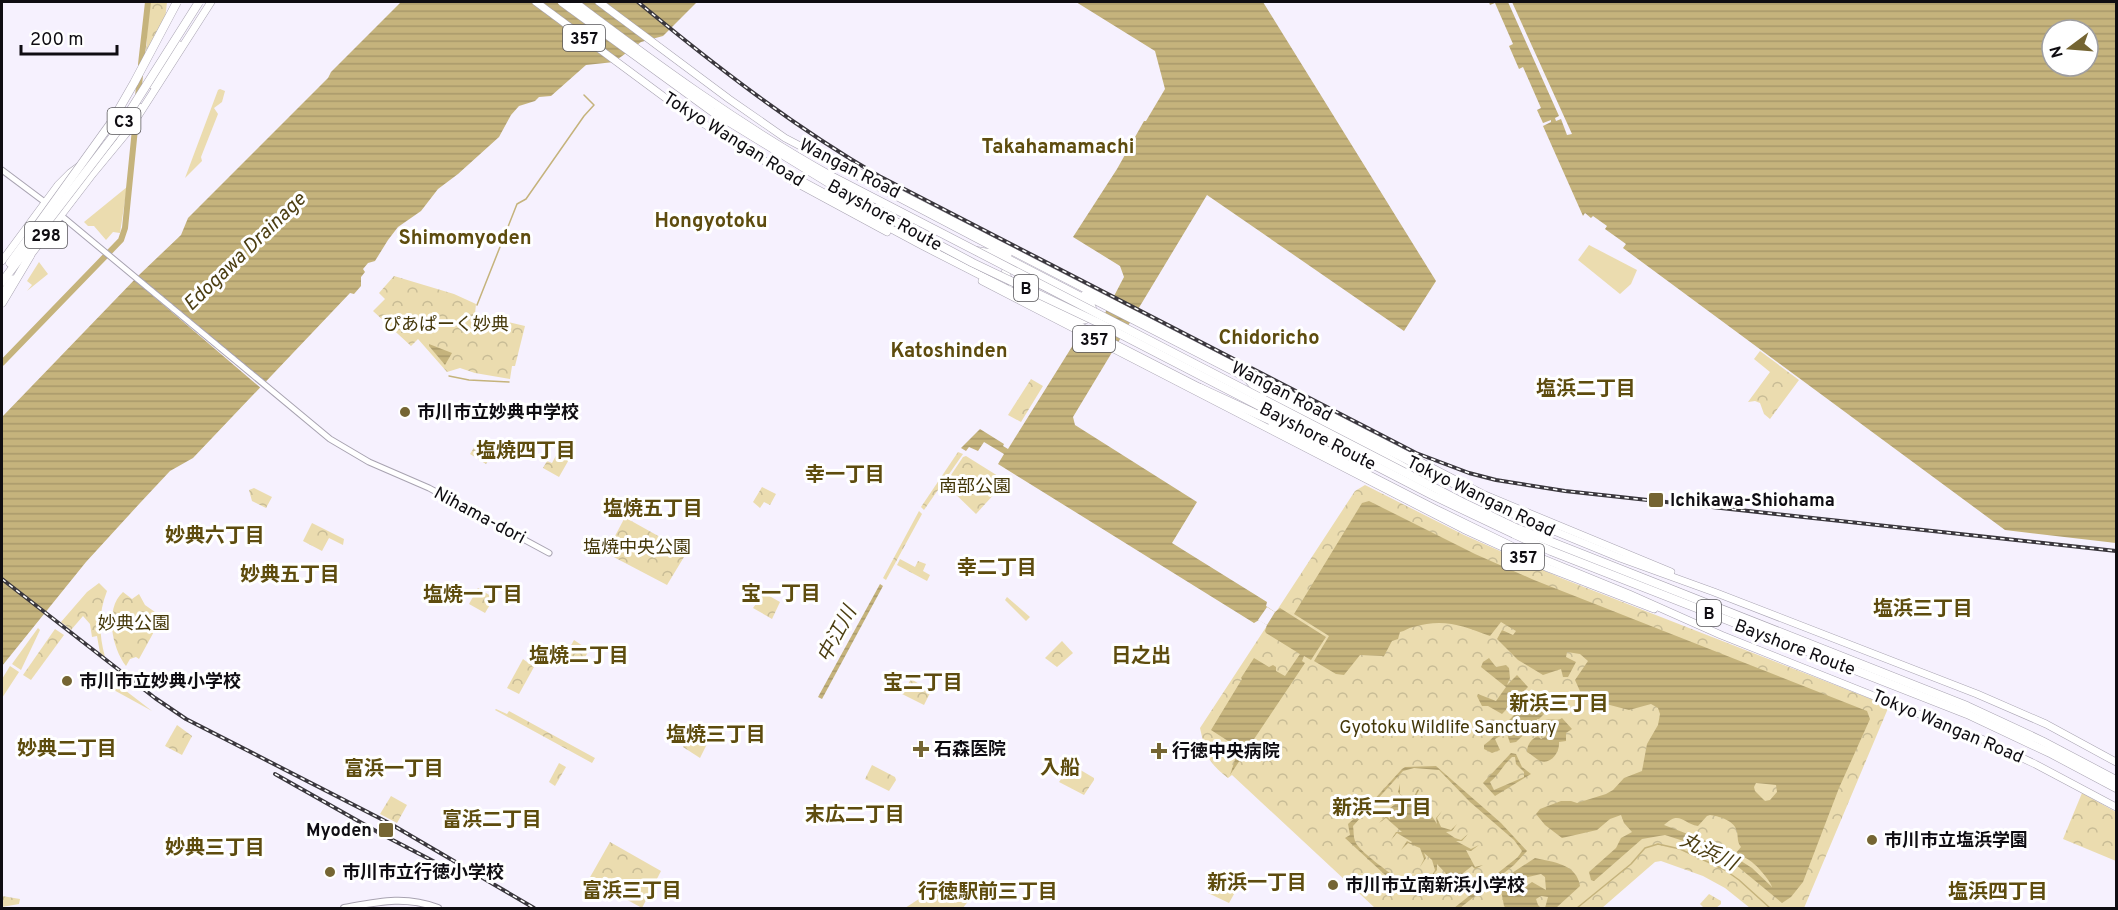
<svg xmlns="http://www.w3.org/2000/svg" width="2118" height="910" viewBox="0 0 2118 910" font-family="Overpass,'Noto Sans JP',sans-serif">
  <defs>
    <pattern id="forest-crowns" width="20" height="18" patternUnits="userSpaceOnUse" patternTransform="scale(1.5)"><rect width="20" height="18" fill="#ebdcaf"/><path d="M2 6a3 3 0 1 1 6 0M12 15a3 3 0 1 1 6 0" fill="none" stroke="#c8bc96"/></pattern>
    <pattern id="water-rules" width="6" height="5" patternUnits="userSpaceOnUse" patternTransform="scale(1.5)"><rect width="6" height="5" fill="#c5b37c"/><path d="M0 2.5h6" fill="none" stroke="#a8996a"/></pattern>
  </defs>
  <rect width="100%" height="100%" fill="#f6f1fe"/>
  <g fill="#ebdcaf">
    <path d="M220,89L225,91L222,102L214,108L218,114L201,157L202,161L185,178L218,90Z"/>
    <path d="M127,187L120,233L113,232L106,240L94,226H88L84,222Z"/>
    <path d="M1589,245L1637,270L1631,284L1620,294L1578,260Z"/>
    <path d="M39,262L48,274L27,291L32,285L27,281Z"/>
    <path d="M38,628L40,630L21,670L12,664Z"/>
    <path d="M10,666L19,672L2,698V679Z"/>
  </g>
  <g fill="url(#forest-crowns)">
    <path d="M150,2H167L165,21L146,55L148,16Z"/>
    <path d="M394,276L454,294L476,304L475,314L525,326L515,366H512L510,379L475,373L460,368L447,372L418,339L411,346L373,311L385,299L379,293Z"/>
    <path d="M1760,351L1799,380L1770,419L1764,414L1760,403L1755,401L1748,402L1770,372L1754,359Z"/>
    <path d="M1031,379L1043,386L1021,422L1008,415Z"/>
    <path d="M480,438L496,449L486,464L470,454Z"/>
    <path d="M559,450L571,456L559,477L543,468L547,461L552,463Z"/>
    <path d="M958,452L963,454L924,510L921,507Z"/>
    <path d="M966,456L1006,481L976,514L945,484L963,457Z"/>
    <path d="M1365,485L1464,535L1561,578L1889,706L1804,908H1750L1725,888L1703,876L1661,861L1655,862L1648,868L1602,908H1375L1232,775L1228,778C1206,761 1206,754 1200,728L1355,491Z"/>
    <path d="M762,487L776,494L770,505L764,502L760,508L753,502Z"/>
    <path d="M254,488L272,497L266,508L252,501L249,490Z"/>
    <path d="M919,511L922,514L886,580L883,578Z"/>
    <path d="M626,518L687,552L667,585L606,553L624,519Z"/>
    <path d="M312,523L344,539L343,545L329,538L322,551L303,541Z"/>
    <path d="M900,559L915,567L918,561L926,564L923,571L930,575L927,581L897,565Z"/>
    <path d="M99,583L107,591C98,614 99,634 105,657L100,653L97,636L92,637L90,624L83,616L71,630L61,622L87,592Z"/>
    <path d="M478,588L494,598L485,613L469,604Z"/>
    <path d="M123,592L132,599L139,594L145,605L162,617L139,659L136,657L130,659L126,666C112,648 104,609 123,592Z"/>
    <path d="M764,593L780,602L772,619L753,608Z"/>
    <path d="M1007,597L1030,617L1026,621L1005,600Z"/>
    <path d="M55,629L64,635L31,680L23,675Z"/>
    <path d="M574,640L589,650L582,663L565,656Z"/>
    <path d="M1062,641L1073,653L1057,667L1045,658Z"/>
    <path d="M523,659L534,667L519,694L507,688Z"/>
    <path d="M911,679L931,691L924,705L902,694Z"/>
    <path d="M115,684H117L152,711L112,689Z"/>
    <path d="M496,709L507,714L509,711L595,758L592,763L495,710Z"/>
    <path d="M177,725L192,736L182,755L165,746Z"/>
    <path d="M693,731L709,740L700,758L683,747Z"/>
    <path d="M559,763L566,767L555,786L549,782Z"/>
    <path d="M872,765L895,777L896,780L889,791L865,779Z"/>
    <path d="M1072,765L1094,778V780L1084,795L1059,782Z"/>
    <path d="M2082,793L2116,812V861L2063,839Z"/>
    <path d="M391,796L407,805L397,823L380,814Z"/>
    <path d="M610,842L661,871L642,908L589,879Z"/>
    <path d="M1218,877L1238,887L1229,903L1208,893Z"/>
    <path d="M938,893L955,894L969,900L963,908H905L922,897Z"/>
    <path d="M1709,894L1721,901V904L1716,908H1704L1700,904Z"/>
    <path d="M2,896L20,899L19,904L2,907Z"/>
  </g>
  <g fill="url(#water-rules)" fill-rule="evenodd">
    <path d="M401,2H697L663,36L641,42L614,62L586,65L551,96L539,97L535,101L519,106L511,115L499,137L458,174L438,189L421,211L398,227L388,240L375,261L368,263L363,269L365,272L361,277V286L354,294L350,293L193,458L170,471L140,503L86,562L2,666V417L139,275L181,235L188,218L328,78L331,72Z"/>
    <path d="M1076,2H1263L1436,281L1404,331L1207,195L1073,417L1075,425L1197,502L1172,543L1267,602L1266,606L1275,612L1280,608L1326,637L1311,660L1304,656L1302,661L1305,663L1230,775L1239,748L1211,730L1242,679L1241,678L1254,658L1269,667L1273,665L1276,667V671L1285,676L1300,654L1266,633L1265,631L1267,625L1259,620L1254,623L998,464L1004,454L984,442L978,451L969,447L966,451L961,448L980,429L1004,444L1003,446L1008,449L1073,345L1092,338L1124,277L1120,266L1073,237L1117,169L1144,121H1146L1165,89L1155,51Z"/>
    <path d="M1489,2H2116V543L2005,530L1623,248L1626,244L1605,229L1607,226L1593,216L1591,218L1585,213L1583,216L1543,126L1551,122V120L1543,123L1537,110L1541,108L1523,67L1519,69L1509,46L1513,44L1495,3L1490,5ZM2052,30H2088V66H2052Z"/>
    <path d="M429,344L452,353L445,365L429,346Z"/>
    <path d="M1369,501L1475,554L1534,580L1867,711L1870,719L1839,788L1803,882L1791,897L1782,903L1731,861L1702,847L1665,835L1642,839L1594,881L1591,880L1589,872L1616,848L1621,838L1632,832L1624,823L1621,815L1610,819L1597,830L1562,838L1545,825L1536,814L1540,809L1561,801H1571L1577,803L1606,794L1613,790L1624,778L1642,771L1647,744L1658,725L1660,714L1658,708L1651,704L1629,710L1583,698L1575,680L1588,661L1580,654L1567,652L1566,657L1576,662L1568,677H1563L1561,669L1543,675L1518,660L1497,639L1502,630L1513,635L1516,631L1501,622L1490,636C1462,625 1443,618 1413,627C1408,628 1405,631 1400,632L1398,639L1392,641L1384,656L1360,655L1344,675L1336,674L1314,661L1329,636L1294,614L1362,503ZM1756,783L1776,785L1777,792L1770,800L1765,801L1755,791L1754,787ZM1710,815C1718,816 1733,820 1736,829C1739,835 1736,841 1741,847L1736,853C1742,857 1745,857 1749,860C1756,864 1770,880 1772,887L1752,868L1730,854L1706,841L1664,825C1680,810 1682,823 1698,826L1707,816Z"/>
    <path d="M880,584L883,586L822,699L818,697Z"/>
    <path d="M1489,658L1496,667L1506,665L1509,668L1510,678L1507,685L1517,675L1528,687L1502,714L1488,706H1482L1477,696L1478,694L1496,701L1506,687L1481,667L1483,662Z"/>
    <path d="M1537,702L1546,710V712L1539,719H1537L1536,723L1516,742L1510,743L1507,734H1504L1495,739L1500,750L1492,753L1484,749V745C1502,732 1514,707 1537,702Z"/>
    <path d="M1562,718L1572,729L1566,733V741L1559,742C1560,752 1551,765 1540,761C1536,759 1531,754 1527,752C1527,745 1531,739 1538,736L1541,739L1546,736V732L1542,729L1545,720C1550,718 1556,722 1562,718Z"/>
    <path d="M1511,753L1516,754L1522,767L1531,774L1495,796L1483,783ZM1512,757H1515L1516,764L1524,772V777L1494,790L1490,782C1499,775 1503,765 1512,757Z"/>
    <path d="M1436,766L1501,823L1527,851L1514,865L1460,908H1454L1518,857L1522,851L1514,840L1470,802L1439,770L1414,768L1403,771L1353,826C1354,831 1353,836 1355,841C1359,852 1389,871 1399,881L1396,885L1345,838L1350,835L1348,824L1371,803L1402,769L1405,767Z"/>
    <path d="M1400,784V794L1415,804L1416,802L1413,798L1418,789L1419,790L1415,798L1427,815L1426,807L1431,801L1427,808L1437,824L1436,818L1442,811L1437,818L1441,827L1451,830L1457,824L1452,831L1446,832L1455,838L1461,840L1468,834L1462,841H1456L1471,849L1479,845L1471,851L1466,850L1475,867L1483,865L1475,869L1472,866L1462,874V876H1467L1470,887L1466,878L1452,875H1450L1453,880L1446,888L1451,879L1437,864V870L1431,877L1435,870L1432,860L1424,853L1426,858L1420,867L1424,859L1420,848L1408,843L1401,850L1407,841L1411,843L1412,842L1397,833L1391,840L1396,832H1402L1386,818L1379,823L1386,816L1390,819V808L1403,798L1398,792Z"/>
    <path d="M1535,858C1553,862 1577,864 1580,886L1556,908H1545L1548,897L1541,896L1536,899L1538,905L1541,908H1506L1504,906L1500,885L1512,873ZM1541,874L1545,877L1546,890L1532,882C1523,889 1517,886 1508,881L1513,877L1524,878Z"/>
  </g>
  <g fill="#f6f1fe">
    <path d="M1508,2H1512L1572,134L1567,135L1561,119L1556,121L1555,118L1559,116Z"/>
    <path d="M135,275L266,385L262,389L132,278Z"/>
    <path d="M1267,607L1275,612L1267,625L1258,620Z"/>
  </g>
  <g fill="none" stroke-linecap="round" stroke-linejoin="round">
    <g stroke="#c5b37c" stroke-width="1.5">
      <path d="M477,305L517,204L526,199L584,116L594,105L584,95"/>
      <path d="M449,376L469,380L509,382"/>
      <path d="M1577,908L1631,864L1645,848L1658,844L1680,849L1725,870L1739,880L1770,908"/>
    </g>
    <g stroke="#c5b37c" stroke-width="6">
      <path d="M141,64L148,2"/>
      <path d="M138,97L140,75"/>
      <path d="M2,363L121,240L125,228L136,119"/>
    </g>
    <defs>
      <g id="secondary">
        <path d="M2,170L46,203"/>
        <path d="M58,213L330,439L369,462L429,488L549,553"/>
      </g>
      <path id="primary" d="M344,908C377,902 405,895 438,908"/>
      <g id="trunk">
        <path d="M536,2L675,105L752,155"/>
        <path d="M599,2L729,99L785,138L1008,255"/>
        <path d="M152,85L178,44"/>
        <path d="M118,135L139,107"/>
        <path d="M804,144L1485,495L1671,572"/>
        <path d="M748,152L921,245L1203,389"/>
        <path d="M789,179L887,232"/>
        <path d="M2,261L58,185L70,173L101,150"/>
        <path d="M26,261L91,176L129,130L211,2"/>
        <path d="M982,281L1463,529L1548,568L1654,609"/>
        <path d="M2,294L13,279"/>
        <path d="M1084,295L1510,513L1620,558L1714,592L1977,694L2046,724L2116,762"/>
        <path d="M1272,425L1436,509L1514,547L1629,594L1721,635L1984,740L2035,764L2116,807"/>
      </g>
      <g id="motorway">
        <path d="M977,251L1000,255L1089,301L1092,308L1086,319L1081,320L1022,289"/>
        <path d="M10,263L34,230"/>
        <path d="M2,282L39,233"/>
        <path d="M1012,283L1007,278L1006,271L1012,265L1081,300"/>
        <path d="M2,303L30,256"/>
        <path d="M1248,379L1254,386L1362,444L1407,469"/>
        <path d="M1200,388L1370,466"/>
        <path d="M1516,528L1967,706L2042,741L2116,780"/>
        <path d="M1514,534L1551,551L1967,714L2052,754L2116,788"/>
      </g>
    </defs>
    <use href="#secondary" stroke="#a8a3b1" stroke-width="7"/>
    <use href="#primary" stroke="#a8a3b1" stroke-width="8"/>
    <use href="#trunk" stroke="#a8a3b1" stroke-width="8"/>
    <use href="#motorway" stroke="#a8a3b1" stroke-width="9"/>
    <use href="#secondary" stroke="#fff" stroke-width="5"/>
    <use href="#primary" stroke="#fff" stroke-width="6"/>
    <use href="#trunk" stroke="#fff" stroke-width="7"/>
    <use href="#motorway" stroke="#fff" stroke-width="8"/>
    <defs>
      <g id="rail">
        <path d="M638,2C714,65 793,126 879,176L1387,438L1416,453L1469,473L1496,480L1565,491L2116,551"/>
        <path d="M2,579L155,698L186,719L389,823L534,908"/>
        <path d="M275,774L383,835L462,876"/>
      </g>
    </defs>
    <use href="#rail" stroke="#3a373d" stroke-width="4"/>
    <use href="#rail" stroke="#fff" stroke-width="1.5" stroke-dasharray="4.5" stroke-linecap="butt"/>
    <defs>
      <g id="motorway-bridge">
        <path d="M562,2L713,112L868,207L973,263L1097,322L1432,495L1514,534"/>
        <path d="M574,2C656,64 738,124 829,175L1462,502L1516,528"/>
        <path d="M34,230L111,123L134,83L177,2"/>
        <path d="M39,233L118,130L199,2"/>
      </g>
    </defs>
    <use href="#motorway-bridge" stroke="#a8a3b1" stroke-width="9" stroke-linecap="butt"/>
    <use href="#motorway-bridge" stroke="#fff" stroke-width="8"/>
  </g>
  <g fill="#756533" stroke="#fff" stroke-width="2">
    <circle cx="405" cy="412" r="6"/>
    <rect x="1648" y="492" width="16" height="16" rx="3"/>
    <circle cx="67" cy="681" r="6"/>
    <path d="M918 740h6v6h6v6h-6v6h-6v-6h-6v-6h6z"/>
    <path d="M1156 742h6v6h6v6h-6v6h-6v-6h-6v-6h6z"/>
    <rect x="378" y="822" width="16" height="16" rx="3"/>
    <circle cx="1872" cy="840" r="6"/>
    <circle cx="330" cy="872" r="6"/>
    <circle cx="1333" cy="885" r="6"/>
  </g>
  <g text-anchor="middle" stroke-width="6" stroke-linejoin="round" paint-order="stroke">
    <g fill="#fff" stroke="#575659" stroke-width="1.5">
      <rect x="563" y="25" width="42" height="26" rx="4.5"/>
      <rect x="107.5" y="108" width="33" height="26" rx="4.5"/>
      <rect x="25" y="222" width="42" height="26" rx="4.5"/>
      <rect x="1014" y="275" width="24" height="26" rx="4.5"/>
      <rect x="1073" y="326" width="42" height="26" rx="4.5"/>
      <rect x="1502" y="544" width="42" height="26" rx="4.5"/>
      <rect x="1697" y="600" width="24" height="26" rx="4.5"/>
    </g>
    <g font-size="16" font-weight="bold" fill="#0f0d12">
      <text x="584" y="44">357</text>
      <text x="124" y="127">C3</text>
      <text x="46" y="241">298</text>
      <text x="1026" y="294">B</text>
      <text x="1094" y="345">357</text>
      <text x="1523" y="563">357</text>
      <text x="1709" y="619">B</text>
    </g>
    <g font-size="18" fill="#0f0d12" stroke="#fff">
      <text transform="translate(734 139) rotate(32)" y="6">Tokyo Wangan Road</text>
      <text transform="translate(850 168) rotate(27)" y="6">Wangan Road</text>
      <text transform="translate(885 215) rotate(29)" y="6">Bayshore Route</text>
      <text transform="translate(1282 391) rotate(27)" y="6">Wangan Road</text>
      <text transform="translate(1318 436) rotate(27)" y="6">Bayshore Route</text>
      <text transform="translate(1481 496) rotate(26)" y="6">Tokyo Wangan Road</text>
      <text transform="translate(480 515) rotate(28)" y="6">Nihama-dori</text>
      <text transform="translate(1795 647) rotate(21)" y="6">Bayshore Route</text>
      <text transform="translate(1948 726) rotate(23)" y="6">Tokyo Wangan Road</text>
    </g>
    <g font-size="18" fill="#443709" stroke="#fff">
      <text x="446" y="330">ぴあぱーく妙典</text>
      <text x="975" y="492">南部公園</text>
      <text x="637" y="553">塩焼中央公園</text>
      <text x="134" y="629">妙典公園</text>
      <text x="1448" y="733">Gyotoku Wildlife Sanctuary</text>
    </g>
    <g font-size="18" font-weight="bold" fill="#0f0d12" stroke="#fff" text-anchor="start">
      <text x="417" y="418">市川市立妙典中学校</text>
      <text x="1670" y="506">Ichikawa-Shiohama</text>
      <text x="79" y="687">市川市立妙典小学校</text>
      <text x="934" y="755">石森医院</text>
      <text x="1172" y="757">行徳中央病院</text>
      <text x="372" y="836" text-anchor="end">Myoden</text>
      <text x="1884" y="846">市川市立塩浜学園</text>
      <text x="342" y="878">市川市立行徳小学校</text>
      <text x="1345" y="891">市川市立南新浜小学校</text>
    </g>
    <g font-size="20" font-weight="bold" fill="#5e4c0e" stroke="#fff">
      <text x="1058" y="153">Takahamamachi</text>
      <text x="711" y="227">Hongyotoku</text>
      <text x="465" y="244">Shimomyoden</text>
      <text x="1269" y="344">Chidoricho</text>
      <text x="949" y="357">Katoshinden</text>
      <text x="1586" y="395">塩浜二丁目</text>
      <text x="526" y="457">塩焼四丁目</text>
      <text x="845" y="481">幸一丁目</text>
      <text x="653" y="515">塩焼五丁目</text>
      <text x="215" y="542">妙典六丁目</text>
      <text x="997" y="574">幸二丁目</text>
      <text x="290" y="581">妙典五丁目</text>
      <text x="781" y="600">宝一丁目</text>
      <text x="473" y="601">塩焼一丁目</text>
      <text x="1923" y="615">塩浜三丁目</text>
      <text x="579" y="662">塩焼二丁目</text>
      <text x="1141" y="662">日之出</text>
      <text x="923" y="689">宝二丁目</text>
      <text x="1559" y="710">新浜三丁目</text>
      <text x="716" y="741">塩焼三丁目</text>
      <text x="67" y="755">妙典二丁目</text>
      <text x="1060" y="774">入船</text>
      <text x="394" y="775">富浜一丁目</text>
      <text x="1382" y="814">新浜二丁目</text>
      <text x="855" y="821">末広二丁目</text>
      <text x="492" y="826">富浜二丁目</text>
      <text x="215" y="854">妙典三丁目</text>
      <text x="1257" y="889">新浜一丁目</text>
      <text x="632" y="897">富浜三丁目</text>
      <text x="988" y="898">行徳駅前三丁目</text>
      <text x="1998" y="898">塩浜四丁目</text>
    </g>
    <g font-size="20" font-style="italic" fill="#4c3e12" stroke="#fff">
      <text transform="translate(244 251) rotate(-44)" y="7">Edogawa Drainage</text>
      <text transform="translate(836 634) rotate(-62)" y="7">中江川</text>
      <text transform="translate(1709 851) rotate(26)" y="7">丸浜川</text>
    </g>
  </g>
  <rect width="2118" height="910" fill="none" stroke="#0f0d12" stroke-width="6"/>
  <g transform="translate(2070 48) rotate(254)"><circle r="28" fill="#ffffff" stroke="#9f9ea0" stroke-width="1.5"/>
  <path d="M0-4.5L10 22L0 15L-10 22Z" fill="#756533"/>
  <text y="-9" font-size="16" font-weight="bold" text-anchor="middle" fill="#0f0d12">N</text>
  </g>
  <path d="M21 45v9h96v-9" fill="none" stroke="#0f0d12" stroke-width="3"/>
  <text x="30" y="45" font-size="18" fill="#0f0d12" stroke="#ffffff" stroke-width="4.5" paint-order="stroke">200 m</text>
</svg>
